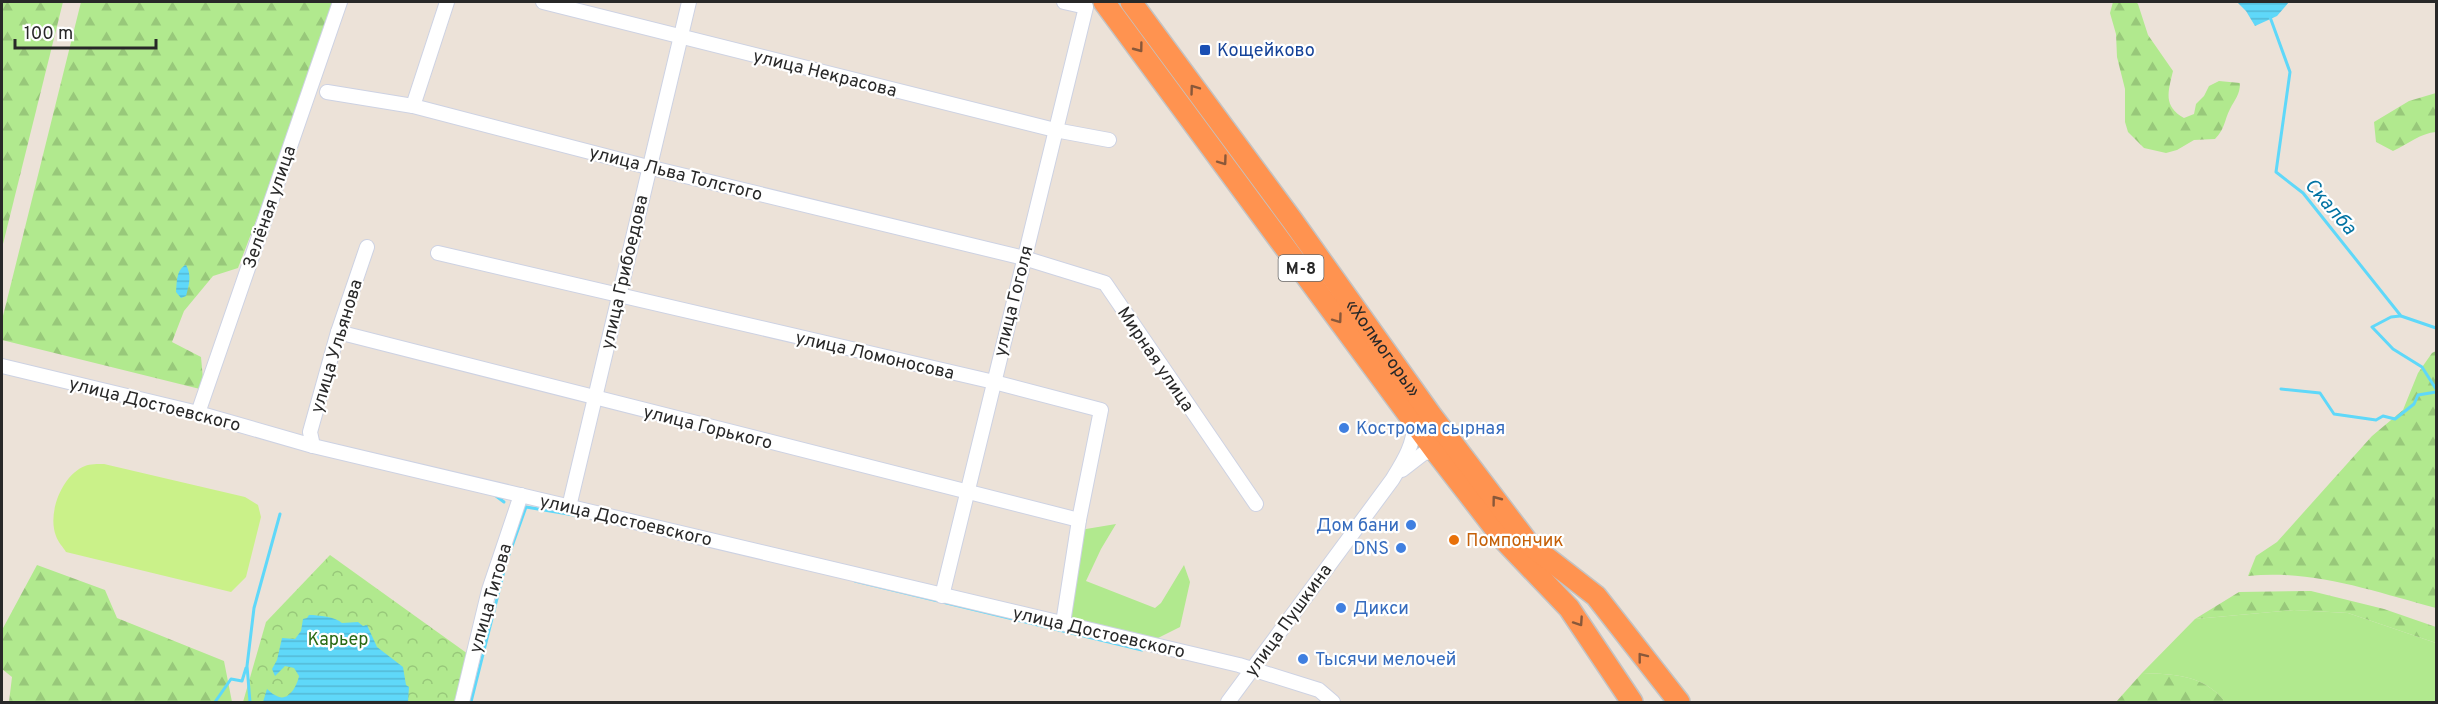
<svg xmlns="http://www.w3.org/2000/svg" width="2438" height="704" viewBox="0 0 2438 704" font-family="Overpass,sans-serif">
  <defs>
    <pattern id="forest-firs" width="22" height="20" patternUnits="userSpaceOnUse" patternTransform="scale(1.5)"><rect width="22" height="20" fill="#b1e98e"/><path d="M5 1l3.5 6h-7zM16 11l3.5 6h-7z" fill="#98c87a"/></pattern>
    <pattern id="park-crowns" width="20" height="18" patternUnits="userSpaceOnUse" patternTransform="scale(1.5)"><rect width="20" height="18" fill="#b1e98e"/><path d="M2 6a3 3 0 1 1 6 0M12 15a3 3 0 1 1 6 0" fill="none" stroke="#98c87a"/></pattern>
    <pattern id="water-rules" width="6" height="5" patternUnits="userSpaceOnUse" patternTransform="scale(1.5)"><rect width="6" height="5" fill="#5fd8f9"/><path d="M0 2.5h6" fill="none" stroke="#53b9d5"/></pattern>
  </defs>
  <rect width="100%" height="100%" fill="#ece2d8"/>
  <g fill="#b1e98e">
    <path d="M1116,524L1101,549L1086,581L1155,608L1161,603L1184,565L1190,582L1180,627L1154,640L1069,618L1080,530Z"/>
    <path d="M2294,610L2348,613L2436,643V702H2225C2205,675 2174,674 2142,673L2195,619Z"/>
  </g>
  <g fill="url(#forest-firs)">
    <path d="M2,2H63L2,248Z"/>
    <path d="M81,2H334L276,169L238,268L213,276L184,311L172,342L201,357L204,390L2,340V320Z"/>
    <path d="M2113,2H2136L2138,4L2148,35L2173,71C2168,92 2163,106 2184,118L2194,114L2196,104L2204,96L2209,86L2219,81L2240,83C2240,95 2235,99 2230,109C2224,121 2225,129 2215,139L2194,140L2177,150L2166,153L2144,148L2128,132L2125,122V89L2117,57L2116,34L2110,13Z"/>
    <path d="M2436,93V132C2421,133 2408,144 2393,151L2376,142L2374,122L2409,101Z"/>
    <path d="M2436,351V608C2375,592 2313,569 2248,576L2256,556L2277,542L2372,436L2403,410L2418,373L2432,353Z"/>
    <path d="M37,565L105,590L117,618L224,661L232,702H9L12,677L2,669V630Z"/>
    <path d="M2311,591L2384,609L2436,627V643L2348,613L2294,610L2195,619L2239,592Z"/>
    <path d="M2142,673C2174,674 2205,675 2225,702H2116Z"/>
  </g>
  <path fill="url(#park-crowns)" d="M330,555L468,654L454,702H243L266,622Z"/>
  <path fill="#caf189" d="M104,464L245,497L258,505L261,517L246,577L231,592L66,552C63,547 58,542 56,536C47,513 62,475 85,466C90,464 98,464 104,464Z"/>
  <g fill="url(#water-rules)">
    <path d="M2237,2H2289L2277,16L2255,26L2246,11Z"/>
    <path d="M186,265C192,275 189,285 186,296L181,298L176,292C177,283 176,269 186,265Z"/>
    <path d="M309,615C318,615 336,617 342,623L358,622L363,626L367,625L377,647L403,667L406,685L409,687L408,702H263L267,689C270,691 272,694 275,695C288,704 297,686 299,676L294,668L285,666L275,676L272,669L277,660L282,638L295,639L301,631L303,619L307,618Z"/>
  </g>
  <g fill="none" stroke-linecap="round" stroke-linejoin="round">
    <g stroke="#5fd8f9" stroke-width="3">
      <path d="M2270,17L2290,72L2276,172L2303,193L2401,316L2436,328"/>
      <path d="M2400,316L2391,317L2372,327L2393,349L2422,367L2436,389"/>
      <path d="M2281,389L2320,393L2334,414L2376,420L2383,416L2395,419L2414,404L2418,395L2436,392"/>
      <path d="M496,496L504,502"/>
      <path d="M855,581L1142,650"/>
      <path d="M215,702L231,679L242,681L246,668"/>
      <path d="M250,702L247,666L254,608L280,514"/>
      <path d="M471,702L506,563L526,507L586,517"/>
    </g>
    <defs>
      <g id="minor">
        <path d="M543,2L1055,130L1109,140"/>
        <path d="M327,92L413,106L648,167L1024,258L1105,283L1256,504"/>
        <path d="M413,106L447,2"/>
        <path d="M438,253L994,382L1101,410L1079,520L1063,623"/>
        <path d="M338,332L1079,520"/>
        <path d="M2,366L198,413L313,446L1239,665L1319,690L1333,702"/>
        <path d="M198,413L340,2"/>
        <path d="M313,446L310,432L338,332L367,247"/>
        <path d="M1402,470L1424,453L1436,452"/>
        <path d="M569,507L689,2"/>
        <path d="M942,596L1086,7L1064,2"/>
        <path d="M462,702L489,590L521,495"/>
        <path d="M1228,702L1392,480C1403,462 1415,444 1414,422"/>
      </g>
      <g id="highway">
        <path d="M1104,2L1436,452L1504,540L1569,608L1632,702"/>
        <path id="s1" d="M1131,2L1292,220L1431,415L1529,544L1596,596L1679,702"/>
      </g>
    </defs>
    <use href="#minor" stroke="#cdd2e3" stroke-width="16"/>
    <use href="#highway" stroke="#c3c3c3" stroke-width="24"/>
    <use href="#minor" stroke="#fff" stroke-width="14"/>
    <use href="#highway" stroke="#ff9350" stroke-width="21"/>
  </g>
  <defs><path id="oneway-chevron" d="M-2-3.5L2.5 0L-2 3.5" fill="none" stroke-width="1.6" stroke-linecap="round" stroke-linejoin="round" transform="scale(1.5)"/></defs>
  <g stroke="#89583a">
    <use href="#oneway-chevron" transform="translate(1139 48) rotate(53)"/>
    <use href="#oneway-chevron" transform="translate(1194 89) rotate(-126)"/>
    <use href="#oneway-chevron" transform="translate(1223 161) rotate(54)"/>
    <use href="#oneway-chevron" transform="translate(1338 319) rotate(54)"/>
    <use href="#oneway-chevron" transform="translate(1496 500) rotate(-127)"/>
    <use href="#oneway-chevron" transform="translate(1579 622) rotate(56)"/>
    <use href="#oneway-chevron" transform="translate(1642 657) rotate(-128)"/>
  </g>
  <rect fill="#1a4fb4" stroke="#fff" stroke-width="2" x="1199" y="44" width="12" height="12" rx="3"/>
  <g fill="#3f7fe0" stroke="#fff" stroke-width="2">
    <circle cx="1344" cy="428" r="6"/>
    <circle cx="1411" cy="525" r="6"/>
    <circle cx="1401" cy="548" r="6"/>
    <circle cx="1341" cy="608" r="6"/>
    <circle cx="1303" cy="659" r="6"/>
  </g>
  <circle fill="#e8710a" stroke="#fff" stroke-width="2" cx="1454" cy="540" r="6"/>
  <g text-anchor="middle" stroke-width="4.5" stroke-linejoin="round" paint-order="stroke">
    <rect fill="#fff" stroke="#686868" stroke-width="1.5" x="1278.5" y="255" width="45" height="26" rx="4.5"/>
    <g font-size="16" font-weight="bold" fill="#282828">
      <text x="1301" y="274">М-8</text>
    </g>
    <g font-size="18" fill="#164399" stroke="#fff" text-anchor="start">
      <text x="1217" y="56">Кощейково</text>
    </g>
    <g font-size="18" fill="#282828" stroke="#fff">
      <text transform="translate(825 73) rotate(14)" y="6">улица Некрасова</text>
      <text transform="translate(676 173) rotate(14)" y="6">улица Льва Толстого</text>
      <text transform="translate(269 207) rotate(-71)" y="6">Зелёная улица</text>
      <text transform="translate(624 272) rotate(-77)" y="6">улица Грибоедова</text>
      <text transform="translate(1013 301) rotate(-76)" y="6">улица Гоголя</text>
      <text transform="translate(336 346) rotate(-73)" y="6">улица Ульянова</text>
      <text dy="6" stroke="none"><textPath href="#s1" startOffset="428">«Холмогоры»</textPath></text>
      <text transform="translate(875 355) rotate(13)" y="6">улица Ломоносова</text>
      <text transform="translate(1156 359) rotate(56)" y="6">Мирная улица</text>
      <text transform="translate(155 404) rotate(14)" y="6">улица Достоевского</text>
      <text transform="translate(708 427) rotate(14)" y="6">улица Горького</text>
      <text transform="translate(626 520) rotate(13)" y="6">улица Достоевского</text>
      <text transform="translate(490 598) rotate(-74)" y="6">улица Титова</text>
      <text transform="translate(1288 620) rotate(-54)" y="6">улица Пушкина</text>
      <text transform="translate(1099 632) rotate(13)" y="6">улица Достоевского</text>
    </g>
    <g font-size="18" fill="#366cbe" stroke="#fff" text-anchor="start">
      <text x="1356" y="434">Кострома сырная</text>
      <text x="1399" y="531" text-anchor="end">Дом бани</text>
      <text x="1389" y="554" text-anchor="end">DNS</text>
      <text x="1353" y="614">Дикси</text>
      <text x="1315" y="665">Тысячи мелочей</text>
    </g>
    <g font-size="18" fill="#c56008" stroke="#fff" text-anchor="start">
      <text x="1466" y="546">Помпончик</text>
    </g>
    <g font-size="18" fill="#296a13" stroke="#fff">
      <text x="338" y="645">Карьер</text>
    </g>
    <g font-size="20" font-style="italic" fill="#0173a3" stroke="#fff">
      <text transform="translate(2331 206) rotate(49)" y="7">Скалба</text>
    </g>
  </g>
  <rect width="2438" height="704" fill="none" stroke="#282828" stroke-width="6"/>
  <path d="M15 39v9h141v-9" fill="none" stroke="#282828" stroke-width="3"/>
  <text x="24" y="39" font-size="18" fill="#282828" stroke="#ffffff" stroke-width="4.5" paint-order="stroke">100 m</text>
</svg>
